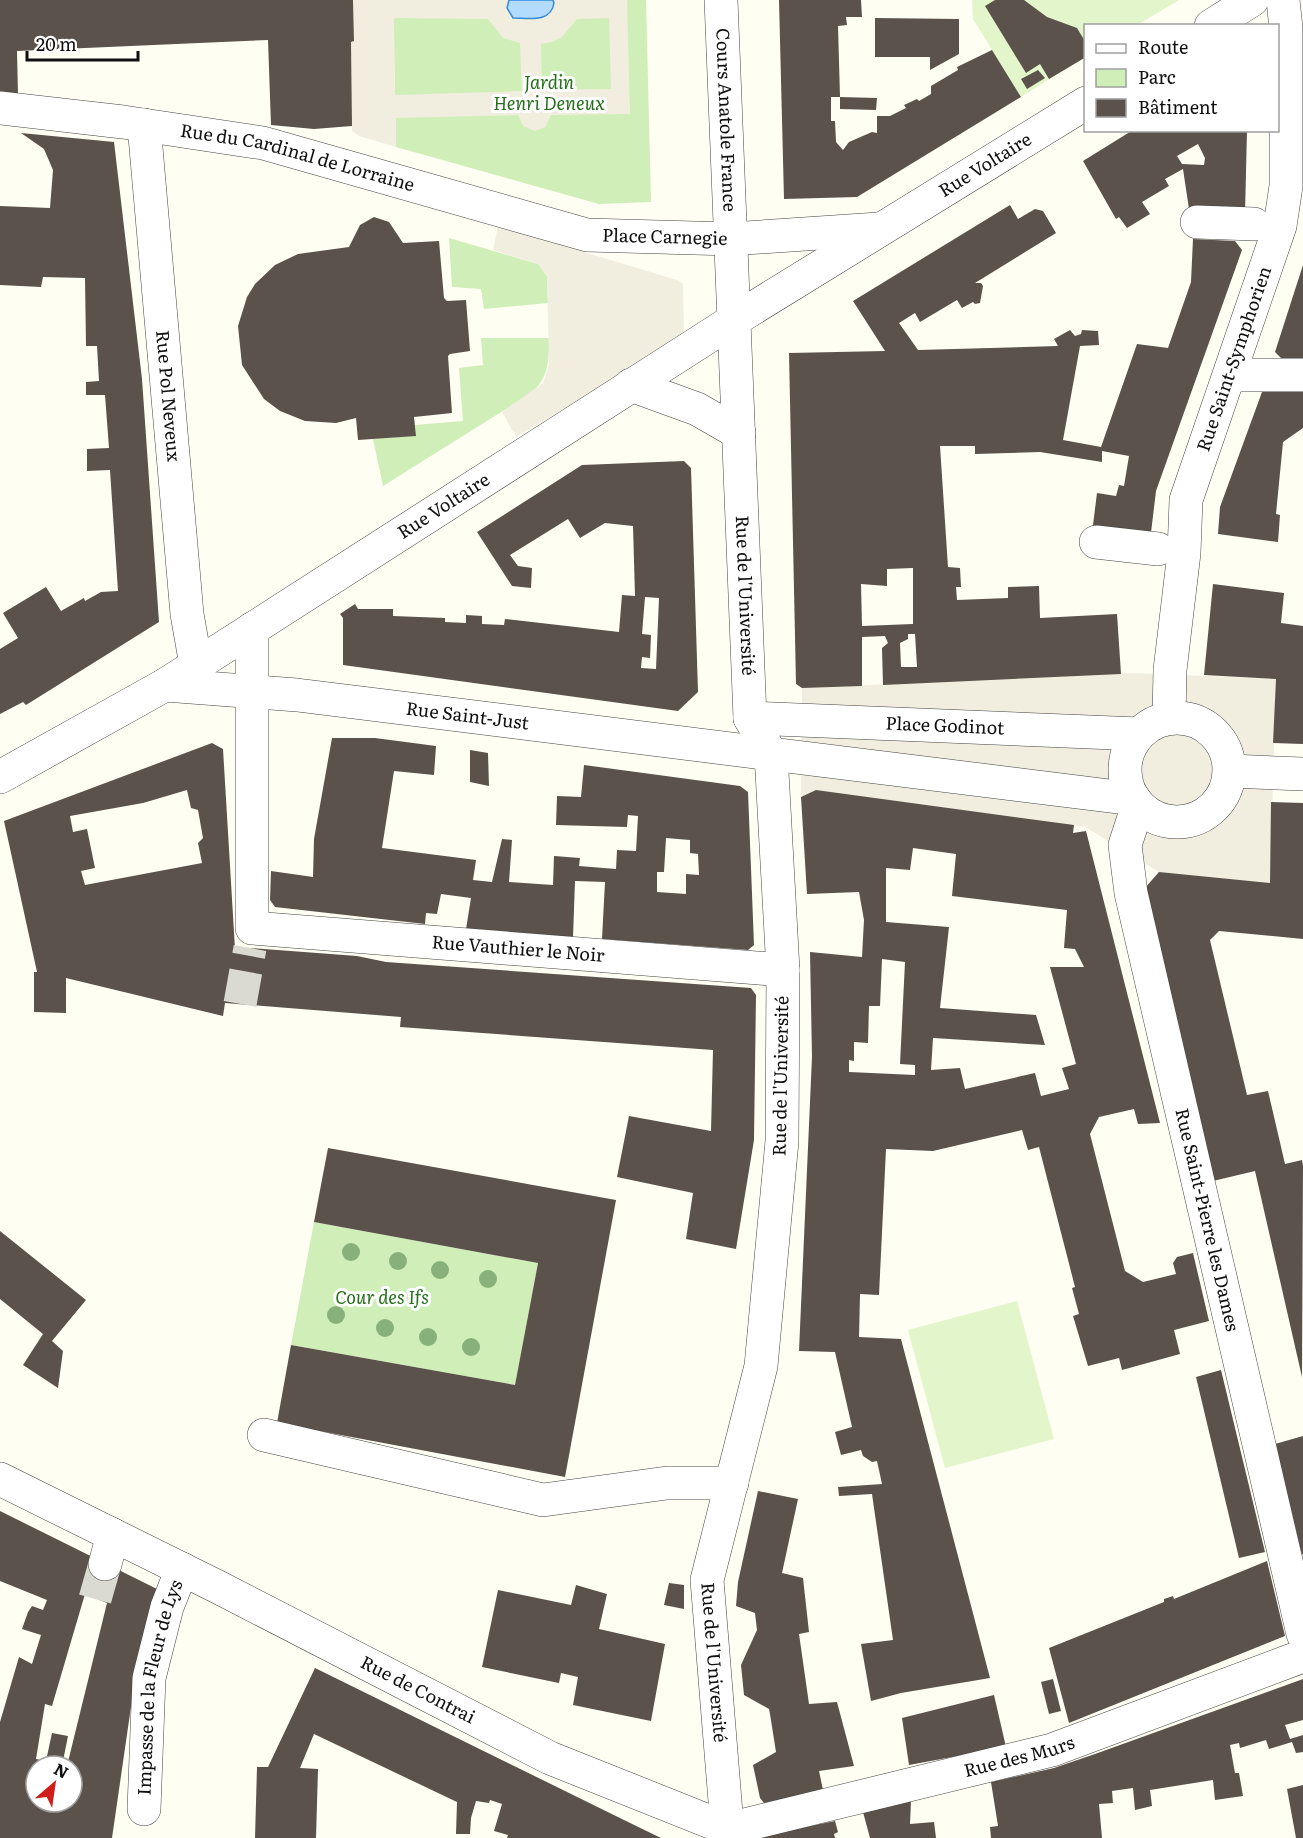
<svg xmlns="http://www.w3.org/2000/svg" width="1303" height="1838" viewBox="0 0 1303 1838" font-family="Literata,serif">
  <rect width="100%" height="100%" fill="#fffef3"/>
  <g fill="#d0eeb8">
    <path d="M393,0H646L651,202L599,204L396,147Z"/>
    <path d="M449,238L538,264L547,276L548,303L484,309L481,289L452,287Z"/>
    <path d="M481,338H549C549,362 549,378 530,394L383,486L373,439L416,435L415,425L463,421L459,368L483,365Z"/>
    <path d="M314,1222L538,1263L515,1385L291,1345Z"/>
  </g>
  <g fill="#e3f5cb">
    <path d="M972,0H1179L1137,25L1086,26L1085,57L1021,97L973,19Z"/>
    <path d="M1017,1301L1054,1439L945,1468L908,1330Z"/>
  </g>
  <g fill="#f2eedf" fill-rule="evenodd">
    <path d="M353,0H627L630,114L551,115L545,127L535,131L523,126L518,115L396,118V147L359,136L352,131L351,42L354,41ZM394,18L488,19L503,38L520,43L522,91L395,95ZM609,18L611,89L542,90L541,44L552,42L562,37L577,19Z"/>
    <path d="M498,226L677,280L683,284L684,332L674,343L516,437L502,412L543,383L549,365L547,276L538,264L493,250Z"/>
    <path d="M1132,673L1276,679L1270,883L1159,872L1085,827L816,790L801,797L802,688Z"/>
  </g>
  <path fill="#b2dbfc" stroke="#328ada" stroke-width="1.5" d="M509,0H553L554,3C551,23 529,18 513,18L507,8Z"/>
  <g fill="#5a524b" fill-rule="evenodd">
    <path d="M0,0H353L354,41L351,42L352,126L314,129L271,125L268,40L17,51L18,95L0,93Z"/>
    <path d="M779,0H861L862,17H846L847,25L838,26L840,97H831V121H835L836,142L843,150L849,142L872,132L877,133V116H890L906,108L904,105L917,99L919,101L931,94V86L958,70L957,67L992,50L1021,97L857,197L784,199Z"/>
    <path d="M995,0H1024L1047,17L1077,28L1086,43V57L1049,79L1040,64L1026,73L985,6Z"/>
    <path d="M875,18L959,19V54L930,70V57H875Z"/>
    <path d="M1038,70L1045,78L1027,89L1021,79Z"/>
    <path d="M840,97L877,98L876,110L840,109Z"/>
    <path d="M1133,130H1247L1245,214L1189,209L1183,169L1165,179L1169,186L1142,202L1150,214L1127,228L1119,217L1116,219L1083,161ZM1198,144L1205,158L1204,165L1182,164L1177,156Z"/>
    <path d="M21,133L114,142L142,379L159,622L26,705L23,702L0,714V649L18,638L3,613L46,587L61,611L84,598L85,601L101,592L118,591L110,470L87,471V449L109,448L105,395H86V382L99,381L97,346H86L85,278L43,277L41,287L0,285V206L50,208L53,170L44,149Z"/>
    <path d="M1010,205L1018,219L1035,209L1043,211L1056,233L975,283H981L983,286L980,303L975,304L973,302L962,308L957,300L920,322L915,313L899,323L918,350L1058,346L1054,339L1070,330L1075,336L1081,334L1082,330L1098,331L1099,345L1080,346L1063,440L1101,447L1137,344L1168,348L1191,282L1193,239L1235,241L1242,250L1156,491L1150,541L1092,533L1097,493L1116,496L1119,485L1124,486L1129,456L1102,451V462L1040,452L975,454V446H940L948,567L960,568L961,587H956L957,600L1008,598V587L1039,586L1040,618L1117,614L1121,674L883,685L882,648L888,643L885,636L862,637V686L802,688L796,684L789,353L885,351L853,301ZM913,568V624L862,626L861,584L887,586V569ZM908,634H915L917,667H901L900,643L908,639Z"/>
    <path d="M374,217L389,222L403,243L439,241L444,298L447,301L466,300L470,351L450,354L448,356L452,413L414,417L416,436L358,440L356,418L336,423L305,421L280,411L264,399L242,365L238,326L247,297L255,284L275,265L298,254L349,247L360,225Z"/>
    <path d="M1303,265V360L1282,359L1275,352Z"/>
    <path d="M1262,392H1303V428L1283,442L1276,514L1280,515L1278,542L1218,534L1220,507Z"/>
    <path d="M684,461L691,468L698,692L678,711L343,665V618L340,614L355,604L358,609H393V616L445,618V622L466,623V615L482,616V624L504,625L505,619L619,632L622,595L635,596L633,526L605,523L580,538L568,519L510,555L518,566L532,568L531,588L512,586L477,532L582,465ZM645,597L659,598L656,669L641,668L642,657L650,658L651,635L642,634Z"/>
    <path d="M1213,584L1284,593L1281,623L1303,626V744L1273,743L1276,679L1204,675Z"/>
    <path d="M332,738H375L436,746L434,775L394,771L382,848L476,860L473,880L492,882L502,839L512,840L509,882L553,885L554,856L580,858L579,866L616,869L617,850L636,851L638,816L628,815L627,827L556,825L557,796L581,797L584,765L740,786L748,792L754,945L748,950L602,939L605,882L575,881L573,937L466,929L471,898L441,894L437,914L426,913L425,924L275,907L270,900L271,871L313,877L314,839ZM666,838L690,840V853L698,854L699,875L686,874V894L657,892V872H664Z"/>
    <path d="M212,743L223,749L235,949L250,948L357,956L386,962L751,988L756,995L754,1140L736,1249L686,1239L693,1193L617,1177L629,1116L711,1131L713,1050L400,1027L401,1017L225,1003L223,1016L66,978V1013L34,1012V972H37L4,821ZM187,790L191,808L198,810L203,838L198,843L202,863L85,885L81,871L95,868L87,829L73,832L70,816L143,803Z"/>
    <path d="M470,750L488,753L489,786L470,782Z"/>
    <path d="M816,790L1074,825L1073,833L1086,831L1160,1123L1138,1124L1134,1109L1099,1117L1090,1134L1125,1271L1143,1282L1176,1274L1173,1263L1177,1257L1193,1253L1209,1321L1174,1330L1180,1354L1122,1370L1119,1358L1088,1366L1073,1316L1079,1314L1072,1288L1075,1287L1039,1147L1028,1150L1022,1130L933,1151L886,1149L879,1295L860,1294L859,1337L901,1339L990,1678L901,1693L871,1701L861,1644L893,1640L872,1494L839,1496L838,1487L882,1484L877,1461L872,1462L863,1456L861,1450L841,1455L835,1432L852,1427L835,1352L799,1351L812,1057L810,952L862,957L864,920L859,892L807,894L801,797ZM913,848L956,854L952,896L1067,910L1064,948L1075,949L1084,967H1050L1076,1064L1062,1068L1069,1089L1041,1096L1035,1073L965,1089L960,1068L931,1070L933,1038L1045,1045L1036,1015L940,1008L949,927L886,922V868L910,870ZM882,959L905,962L900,1064L915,1065V1075L849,1072V1060L854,1061V1042L868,1043L869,1006H880Z"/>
    <path d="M1271,802L1303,803V939L1219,931L1210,940L1247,1095L1268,1091L1285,1164L1302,1160L1303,1166L1302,1377L1255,1171L1213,1181L1144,889L1159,872L1270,883Z"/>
    <path d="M328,1148L616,1200L565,1477L277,1423L291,1345L515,1385L538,1263L314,1222Z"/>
    <path d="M0,1231L86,1300L52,1341L63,1351L58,1388L23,1365L43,1334L0,1299Z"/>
    <path d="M1221,1370L1265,1552L1239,1558L1196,1377Z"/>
    <path d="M1303,1436V1554L1302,1555L1275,1444Z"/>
    <path d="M758,1491L798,1499L782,1573L803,1578L809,1632L799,1634L809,1704L837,1702L854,1766L819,1771L823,1790L764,1803L760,1798L753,1765L776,1752L770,1714L769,1709L744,1695L741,1665L757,1630L755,1613L736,1606L738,1582Z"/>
    <path d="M0,1511L157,1589L134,1686L112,1838H0V1722L19,1657L32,1664L41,1635L22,1629L28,1612L32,1606L43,1610L47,1600L0,1581ZM85,1594L107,1603L67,1766H72V1802H36V1766H62L68,1736L52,1733L46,1761L36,1759L45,1704L52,1706Z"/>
    <path d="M1267,1561L1285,1636L1069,1723L1049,1648L1164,1602V1599L1173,1596L1174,1599Z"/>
    <path d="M669,1583L684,1585V1609L664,1605Z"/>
    <path d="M576,1585L607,1594L599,1629L665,1644L651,1721L573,1705L578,1677L561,1673L559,1683L482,1667L498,1590L571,1605Z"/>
    <path d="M315,1668L624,1820L661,1838H507L508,1835L494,1831L502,1804L490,1800L489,1803L476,1801L471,1818L470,1834H456L457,1802L314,1734L300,1768L318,1769L316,1838H255L257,1767H268Z"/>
    <path d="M1053,1679L1061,1711L1049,1714L1041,1682Z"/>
    <path d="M1303,1679V1720L1285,1725L1290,1739L1303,1735V1752L1296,1753L1292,1742L1269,1749L1266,1740L1240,1748L1239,1743L1230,1745L1235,1773H1239L1243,1796L1215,1800L1213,1780L1150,1790L1152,1806L1135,1810L1133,1788L1112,1791L1113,1803L1099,1804L1102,1838H991L990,1827L998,1826L991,1782L1054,1768L1095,1754Z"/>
    <path d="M994,1695L1006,1747L909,1765L902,1718Z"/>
    <path d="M1303,1785V1838H1296L1287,1789Z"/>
    <path d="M911,1801L910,1824L934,1822L936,1838H870L863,1812Z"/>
    <path d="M835,1821L838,1832L834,1834L835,1838H761V1836Z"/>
  </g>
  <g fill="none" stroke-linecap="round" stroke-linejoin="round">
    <g stroke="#dbdad1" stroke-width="33" stroke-dasharray="33 16" stroke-linecap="butt">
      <path d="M240,1004L250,948"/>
      <path d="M95,1599L105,1564"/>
    </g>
    <defs>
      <g id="minor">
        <path id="s1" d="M721,0L750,718L771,754L783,970L782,1141L761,1366L707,1580L728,1838"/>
        <path d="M1211,26L1252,0"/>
        <path id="s2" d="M0,108L123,122L263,143L587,235L731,239L879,229"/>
        <path id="s3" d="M144,125L187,614L196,665"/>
        <path d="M1197,222L1254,224"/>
        <path d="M1230,375H1303"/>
        <path d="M631,385L697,409L739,433"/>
        <path d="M1096,542L1158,549"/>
        <path id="s4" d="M252,629V928L783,970"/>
        <path id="s5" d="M165,685L297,695L1134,799"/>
        <circle cx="1177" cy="770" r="52"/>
        <path id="s6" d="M750,718L1139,734"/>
        <path id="s7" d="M1169,718L1170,670L1184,553L1186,500L1280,226L1286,186V28L1283,0"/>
        <path d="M1230,771L1303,774"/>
        <path id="s8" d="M0,777L165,685L734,320L1086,103"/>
        <path id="s9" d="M1138,805L1125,845L1131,893L1303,1634"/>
        <path d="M264,1435L543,1500L667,1483H732"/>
        <path id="s10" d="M0,1479L218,1587L550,1758L728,1829"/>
        <path d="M105,1564L113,1535"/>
        <path id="s11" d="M144,1809L149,1678L167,1607L182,1569"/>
        <path id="s12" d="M728,1829L1052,1750L1303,1656"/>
      </g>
    </defs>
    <use href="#minor" stroke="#434343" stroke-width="34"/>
    <use href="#minor" stroke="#fff" stroke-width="33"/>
  </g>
  <g fill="#87b07b">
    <circle cx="351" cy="1252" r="9"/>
    <circle cx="398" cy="1261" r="9"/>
    <circle cx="440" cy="1270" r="9"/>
    <circle cx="488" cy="1279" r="9"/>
    <circle cx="336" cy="1315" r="9"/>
    <circle cx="385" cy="1328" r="9"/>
    <circle cx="428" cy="1337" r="9"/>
    <circle cx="471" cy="1347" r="9"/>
  </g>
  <g text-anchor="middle" stroke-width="6" stroke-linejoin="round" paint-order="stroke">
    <g font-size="18" font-style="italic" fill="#247019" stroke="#fff">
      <text x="549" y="89">Jardin<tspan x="549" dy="21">Henri Deneux</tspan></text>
      <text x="382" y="1304">Cour des Ifs</text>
    </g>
    <g font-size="18" fill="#101010" stroke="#fff">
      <text dy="6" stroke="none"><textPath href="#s1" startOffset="120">Cours Anatole France</textPath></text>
      <text dy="6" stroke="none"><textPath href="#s2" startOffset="302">Rue du Cardinal de Lorraine</textPath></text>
      <text dy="6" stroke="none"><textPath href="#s8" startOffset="1160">Rue Voltaire</textPath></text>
      <text dy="6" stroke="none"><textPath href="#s2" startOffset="680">Place Carnegie</textPath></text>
      <text dy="6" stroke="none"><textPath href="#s7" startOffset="368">Rue Saint-Symphorien</textPath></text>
      <text dy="6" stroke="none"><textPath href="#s3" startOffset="272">Rue Pol Neveux</textPath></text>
      <text dy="6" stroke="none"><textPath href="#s8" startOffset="520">Rue Voltaire</textPath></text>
      <text dy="6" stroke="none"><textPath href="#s1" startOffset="596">Rue de l'Université</textPath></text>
      <text dy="6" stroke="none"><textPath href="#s5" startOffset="304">Rue Saint-Just</textPath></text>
      <text dy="6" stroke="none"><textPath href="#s6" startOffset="195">Place Godinot</textPath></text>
      <text dy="6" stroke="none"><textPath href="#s4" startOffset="566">Rue Vauthier le Noir</textPath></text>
      <text transform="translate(781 1076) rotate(-89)" y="6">Rue de l'Université</text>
      <text dy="6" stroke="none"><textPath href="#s9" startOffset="426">Rue Saint-Pierre les Dames</textPath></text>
      <text dy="6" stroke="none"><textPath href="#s1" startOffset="1677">Rue de l'Université</textPath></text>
      <text dy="6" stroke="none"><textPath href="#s11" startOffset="123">Impasse de la Fleur de Lys</textPath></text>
      <text dy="6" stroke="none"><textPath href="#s10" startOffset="468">Rue de Contrai</textPath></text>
      <text dy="6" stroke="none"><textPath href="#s12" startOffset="300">Rue des Murs</textPath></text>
    </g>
  </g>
  <rect x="1084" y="24" width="195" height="108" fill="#ffffff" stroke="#9f9f9f" stroke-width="1.5"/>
  <rect x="1096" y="44" width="30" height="9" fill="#ffffff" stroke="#9f9f9f" stroke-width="1.5"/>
  <text x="1138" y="54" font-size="18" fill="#101010">Route</text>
  <rect x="1096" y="69" width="30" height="18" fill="#d0eeb8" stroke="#9f9f9f" stroke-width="1.5"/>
  <text x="1138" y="84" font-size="18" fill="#101010">Parc</text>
  <rect x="1096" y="99" width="30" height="18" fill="#5a524b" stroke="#9f9f9f" stroke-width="1.5"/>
  <text x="1138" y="114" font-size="18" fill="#101010">Bâtiment</text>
  <g transform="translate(54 1784) rotate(29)"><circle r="28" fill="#ffffff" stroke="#9f9f9f" stroke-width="1.5"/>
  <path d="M0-4.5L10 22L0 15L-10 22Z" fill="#cf1e19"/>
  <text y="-9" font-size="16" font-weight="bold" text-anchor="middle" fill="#101010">N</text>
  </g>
  <path d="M27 51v9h111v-9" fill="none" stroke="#101010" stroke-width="3"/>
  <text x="36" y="51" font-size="18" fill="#101010" stroke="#ffffff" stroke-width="4.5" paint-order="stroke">20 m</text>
</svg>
